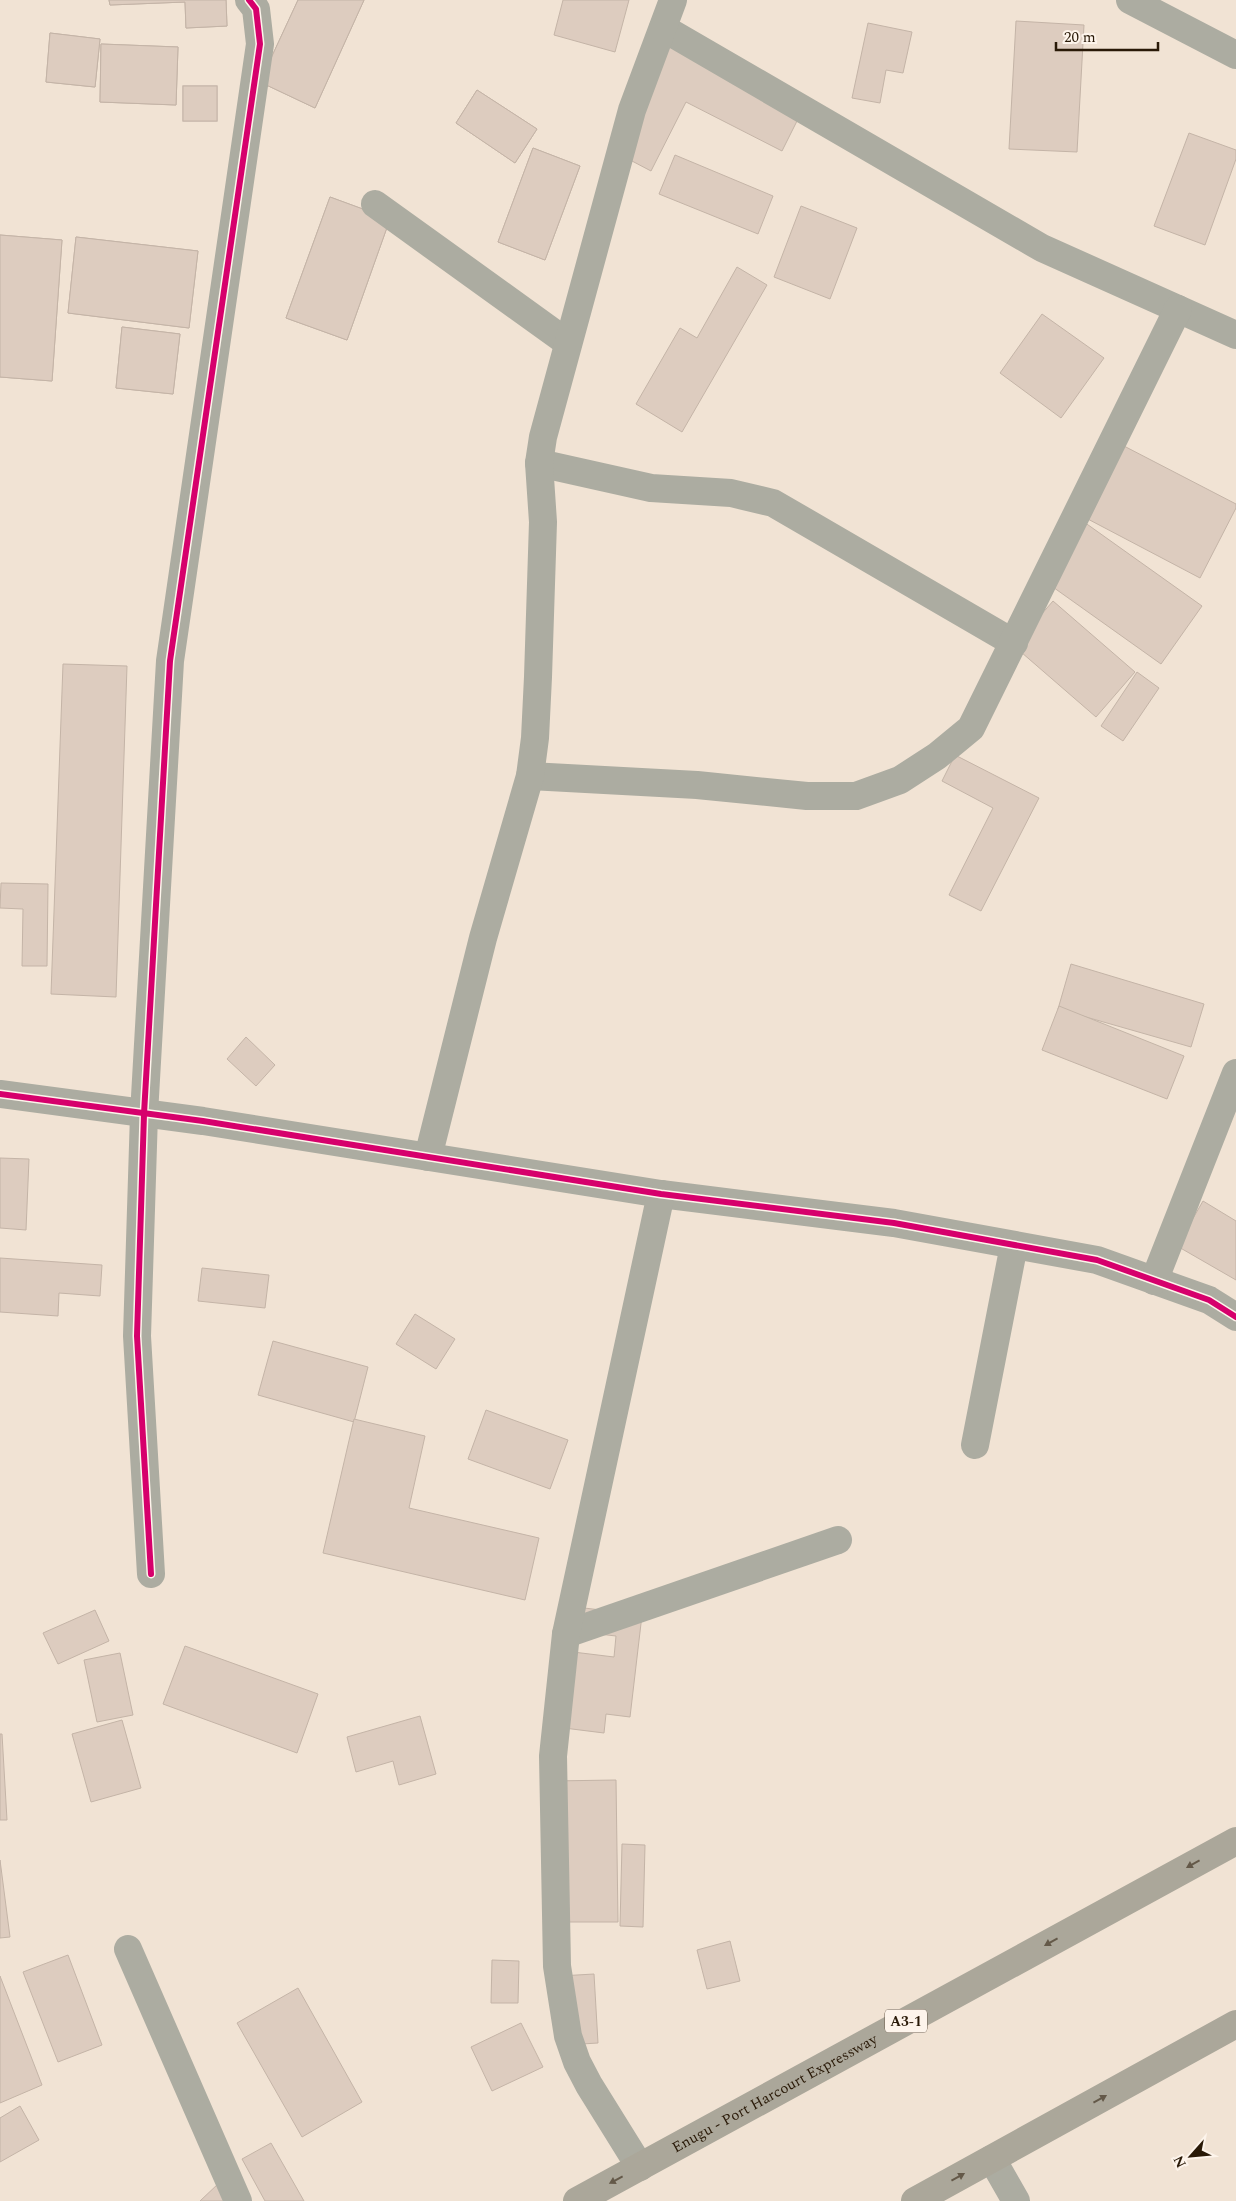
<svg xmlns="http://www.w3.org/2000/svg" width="1236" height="2201" viewBox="0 0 1236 2201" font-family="Spectral,serif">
  <rect width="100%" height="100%" fill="#f1e3d4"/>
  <g fill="#ddccbf" stroke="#c4b4a7">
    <path d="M109,0H226L227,26L186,28L185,2L110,5Z"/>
    <path d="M109,0H226L227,26L186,28L185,2L110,5Z"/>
    <path d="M298,0H364L315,108L260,82Z"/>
    <path d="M298,0H364L315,108L260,82Z"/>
    <path d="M563,0H629L615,52L554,35Z"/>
    <path d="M1016,21L1084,25L1077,152L1009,149Z"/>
    <path d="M868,23L912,32L903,73L886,70L880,103L852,98Z"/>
    <path d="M50,33L100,39L95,87L46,82Z"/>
    <path d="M50,33L100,39L95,87L46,82Z"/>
    <path d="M101,44L178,47L176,105L100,102Z"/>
    <path d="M101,44L178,47L176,105L100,102Z"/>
    <path d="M667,44L801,113L782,151L686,102L651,171L613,151Z"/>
    <rect x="183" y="86" width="34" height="35"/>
    <rect x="183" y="86" width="34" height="35"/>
    <path d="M477,90L537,129L515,163L456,123Z"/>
    <path d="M477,90L537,129L515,163L456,123Z"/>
    <path d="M1189,133L1236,150V159L1205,245L1154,226Z"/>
    <path d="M533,148L580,166L545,260L498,242Z"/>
    <path d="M533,148L580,166L545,260L498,242Z"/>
    <path d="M675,155L773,196L758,234L659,194Z"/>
    <path d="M330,197L390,219L347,340L286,318Z"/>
    <path d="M330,197L390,219L347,340L286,318Z"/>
    <path d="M801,206L857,228L830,299L774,277Z"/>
    <path d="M0,235L62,240L52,381L0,377Z"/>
    <path d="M0,235L62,240L52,381L0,377Z"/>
    <path d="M76,237L198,251L189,328L68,313Z"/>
    <path d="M76,237L198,251L189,328L68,313Z"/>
    <path d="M737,267L767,285L682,432L636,404L680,328L697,338Z"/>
    <path d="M1042,314L1104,358L1061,418L1000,373Z"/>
    <path d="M122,327L180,334L173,394L116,388Z"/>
    <path d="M122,327L180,334L173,394L116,388Z"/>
    <path d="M1122,445L1236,504V508L1200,578L1084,517Z"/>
    <path d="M1084,522L1202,606L1161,664L1043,580Z"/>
    <path d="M1053,601L1135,672L1096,717L1014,646Z"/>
    <path d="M63,664L127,666L116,997L51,994Z"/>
    <path d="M1137,672L1159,688L1123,741L1101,726Z"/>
    <path d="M955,755L1039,798L981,911L949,895L993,808L942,781Z"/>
    <path d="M1,883L48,884L47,966H22L23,909L0,908Z"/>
    <path d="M1071,964L1204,1004L1191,1047L1058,1009Z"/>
    <path d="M1059,1006L1184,1056L1167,1099L1042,1050Z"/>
    <path d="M246,1037L275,1065L256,1086L227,1059Z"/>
    <path d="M0,1158L29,1159L26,1230L0,1228Z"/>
    <path d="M1203,1201L1236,1221V1280L1177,1246Z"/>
    <path d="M0,1258L102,1265L100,1296L59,1293L58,1316L0,1312Z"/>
    <path d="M202,1268L269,1275L265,1308L198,1301Z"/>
    <path d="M415,1314L455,1339L436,1369L396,1344Z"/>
    <path d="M273,1341L368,1367L354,1422L258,1395Z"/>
    <path d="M486,1410L568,1440L550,1489L468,1459Z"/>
    <path d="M354,1419L425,1436L409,1508L539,1538L525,1600L323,1553Z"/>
    <path d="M576,1607L642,1615L630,1717L606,1714L604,1733L556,1727L565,1651L614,1657L616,1636L573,1631Z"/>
    <path d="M95,1610L109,1641L58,1664L43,1633Z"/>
    <path d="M185,1646L318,1694L297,1753L163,1704Z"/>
    <path d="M120,1653L133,1715L97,1722L84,1660Z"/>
    <path d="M420,1716L436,1774L399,1785L393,1761L356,1772L347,1737Z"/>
    <path d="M122,1720L141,1788L91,1802L72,1734Z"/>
    <path d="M0,1734H2L7,1820H0Z"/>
    <path d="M616,1780L618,1922H553L551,1781Z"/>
    <path d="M622,1844L645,1845L643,1927L620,1926Z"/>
    <path d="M0,1860L10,1937L0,1938Z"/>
    <path d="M730,1941L740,1981L707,1989L697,1950Z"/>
    <path d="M68,1955L102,2045L58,2062L23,1972Z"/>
    <path d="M492,1960L519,1961L518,2003H491Z"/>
    <path d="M594,1974L598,2043L565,2045L560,1976Z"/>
    <path d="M0,1976L42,2085L0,2103Z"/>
    <path d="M298,1988L362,2102L302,2137L237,2023Z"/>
    <path d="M521,2023L543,2067L492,2091L471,2047Z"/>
    <path d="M20,2106L39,2140L0,2162V2118Z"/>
    <path d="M271,2143L304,2201H265L242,2159Z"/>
    <path d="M219,2183L235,2201H200Z"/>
  </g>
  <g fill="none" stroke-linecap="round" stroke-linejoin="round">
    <g stroke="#acaca1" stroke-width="28">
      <path d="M1130,0L1236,55"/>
      <path d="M663,28L1042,248L1236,335"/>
      <path d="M375,204L568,343"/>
      <path d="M539,463L651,488L731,493L773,503L1014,643"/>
      <path d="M530,776L697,785L807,796H856L900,780L937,756L971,728L1178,309"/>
      <path d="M0,1094L203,1121L661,1194L894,1223L1097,1260L1209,1300L1236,1317"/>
      <path d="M428,1157L483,938L530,776L535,738L538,677L543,522L539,463L543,437L632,110L673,0"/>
      <path d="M1154,1281L1236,1073"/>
      <path d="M975,1445L1014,1245"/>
      <path d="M151,1574L137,1336L144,1114L170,661L260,44L256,9L249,0"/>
      <path d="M566,1634L838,1540"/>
      <path d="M128,1949L238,2201"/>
      <path d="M992,2159L1016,2201"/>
      <path d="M640,2167L589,2085L577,2062L568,2036L557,1966L553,1756L566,1634L661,1194"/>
    </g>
    <g stroke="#aba79a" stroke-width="28">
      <path id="s1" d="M577,2201L1236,1841"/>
      <path d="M915,2201L1236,2024"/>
    </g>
    <defs>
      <g id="cycleway">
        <path d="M0,1094L203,1121L661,1194L894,1223L1097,1260L1209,1300L1236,1317"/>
        <path d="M151,1574L137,1336L144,1114L170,661L260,44L256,9L249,0"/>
      </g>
    </defs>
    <use href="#cycleway" stroke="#fdf4eb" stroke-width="9"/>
    <use href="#cycleway" stroke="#d6006c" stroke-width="6"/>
  </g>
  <defs><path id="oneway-solid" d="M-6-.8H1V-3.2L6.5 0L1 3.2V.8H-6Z" transform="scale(1.25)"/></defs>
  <g fill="#645949">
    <use href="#oneway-solid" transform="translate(1193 1864) rotate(151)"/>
    <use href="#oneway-solid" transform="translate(1051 1942) rotate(151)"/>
    <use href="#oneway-solid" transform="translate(1100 2099) rotate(-29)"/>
    <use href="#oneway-solid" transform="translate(958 2177) rotate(-29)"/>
    <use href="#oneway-solid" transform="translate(616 2180) rotate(152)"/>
  </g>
  <g text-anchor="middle" stroke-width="4.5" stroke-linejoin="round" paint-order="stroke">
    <rect fill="#fdf4eb" stroke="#695b4b" stroke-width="1" x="885" y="2009.5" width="42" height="23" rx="4"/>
    <g font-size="14" font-weight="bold" fill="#291907">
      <text x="906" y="2026">A3-1</text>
    </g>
    <g font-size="15" fill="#291907" stroke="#fdf4eb">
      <text dy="5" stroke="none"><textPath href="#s1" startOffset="225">Enugu - Port Harcourt Expressway</textPath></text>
    </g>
  </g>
  <g transform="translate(1191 2156) rotate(243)" stroke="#fdf4eb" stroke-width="4" paint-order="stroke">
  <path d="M0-4L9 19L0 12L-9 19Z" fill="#291907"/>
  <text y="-8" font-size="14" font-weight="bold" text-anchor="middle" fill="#291907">N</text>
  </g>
  <path d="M1056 42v8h102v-8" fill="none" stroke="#291907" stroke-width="2.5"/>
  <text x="1064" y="42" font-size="15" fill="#291907" stroke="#fdf4eb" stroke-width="4" paint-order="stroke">20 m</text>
</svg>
